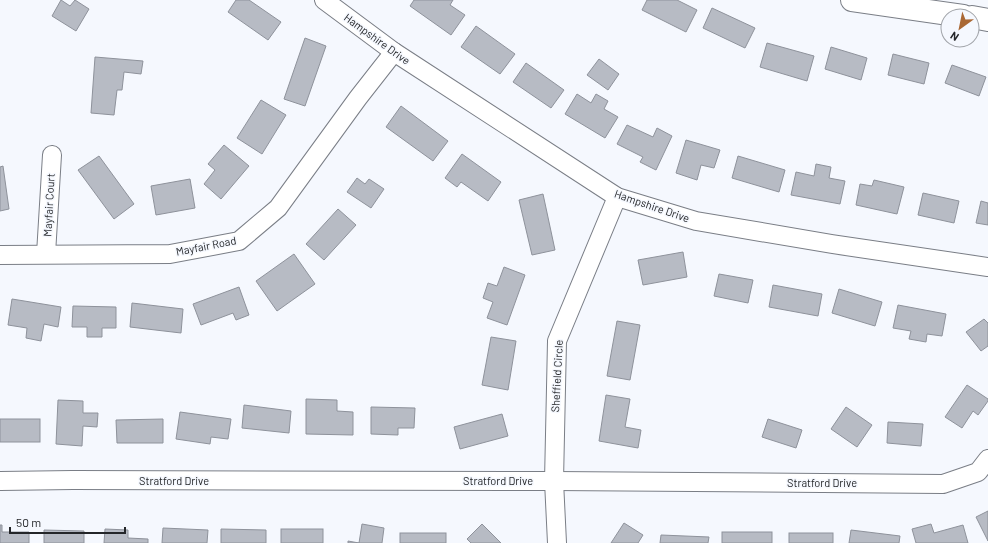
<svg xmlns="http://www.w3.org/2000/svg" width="988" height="543" viewBox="0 0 988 543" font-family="Barlow,sans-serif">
  <rect width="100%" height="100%" fill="#f5f8fe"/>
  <g fill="#b7bbc4" stroke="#8e929b">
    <path d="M61,0L70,6L75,0L89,9L76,31L52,16Z"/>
    <path d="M236,0H249L281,22L268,40L228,12Z"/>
    <path d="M414,0H453L450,5L465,15L451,35L410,6Z"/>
    <path d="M647,0H677L697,10L686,32L642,10Z"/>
    <path d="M712,8L755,28L745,48L703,28Z"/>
    <path d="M476,26L515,54L500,74L461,47Z"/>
    <path d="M305,38L326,46L305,106L284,99Z"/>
    <path d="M767,43L814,56L807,81L760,67Z"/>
    <path d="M831,47L867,58L861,80L825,69Z"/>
    <path d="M893,54L929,63L924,84L888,75Z"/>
    <path d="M95,57L143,61L141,74L124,72L122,90H117L114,115L91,113Z"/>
    <path d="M599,59L619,74L608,90L587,75Z"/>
    <path d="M526,63L564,90L551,108L513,82Z"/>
    <path d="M952,65L986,77L979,96L945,83Z"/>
    <path d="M577,94L591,103L596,94L608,101L604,109L618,117L605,138L565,114Z"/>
    <path d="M261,100L286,115L262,154L237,138Z"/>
    <path d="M401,106L448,141L433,161L386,127Z"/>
    <path d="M627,125L653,137L657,128L672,136L656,170L640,162L643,157L617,144Z"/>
    <path d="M686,140L720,150L714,168L701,165L697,180L676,173Z"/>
    <path d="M224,145L249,166L221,199L204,184L215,170L208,164Z"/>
    <path d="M462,154L501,182L488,201L461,182L457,187L445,178Z"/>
    <path d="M99,156L134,204L114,219L78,170Z"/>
    <path d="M738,156L785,170L779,192L732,178Z"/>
    <path d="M816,164L831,167L829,178L845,181L840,204L791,195L796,172L814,176Z"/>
    <path d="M3,166L9,209L0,211V167Z"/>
    <path d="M357,178L365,184L369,179L384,189L371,208L347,192Z"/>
    <path d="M190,179L195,208L156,215L151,186Z"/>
    <path d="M874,180L904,187L897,214L856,205L860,184L872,186Z"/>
    <path d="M923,193L959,201L954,223L918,215Z"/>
    <path d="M543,194L555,250L532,255L519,200Z"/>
    <path d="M981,201L988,203V225L976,223Z"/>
    <path d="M338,209L356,225L324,260L306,244Z"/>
    <path d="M683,252L687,277L643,285L638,260Z"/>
    <path d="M294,254L315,284L277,311L256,281Z"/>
    <path d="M504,267L525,275L507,325L487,318L493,302L483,298L488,283L497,286Z"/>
    <path d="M719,274L753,280L748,303L714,296Z"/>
    <path d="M773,285L822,294L818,316L769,307Z"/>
    <path d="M239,287L249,315L236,320L233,313L201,325L193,304Z"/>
    <path d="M839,289L882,302L875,326L832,313Z"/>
    <path d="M12,299L61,307L58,327L44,324L41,341L26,338L27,328L8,325Z"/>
    <path d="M132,303L183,309L181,333L130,327Z"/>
    <path d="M898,305L946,314L942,336L927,334L926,342L909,339L911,331L893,328Z"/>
    <path d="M73,306L116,307V328H102V337H87V327H72Z"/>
    <path d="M984,319L988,323V346L981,351L966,332Z"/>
    <path d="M617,321L640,325L630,380L607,376Z"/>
    <path d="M491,337L516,341L508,390L482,385Z"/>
    <path d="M967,385L988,399V401L978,415L973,411L962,428L945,417Z"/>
    <path d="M606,395L630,399L625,427L641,430L638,448L599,441Z"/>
    <path d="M306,399L337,400V411L353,412V435L306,434Z"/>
    <path d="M58,400L83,401V413H98L97,427L83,426L82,446L56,444Z"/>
    <path d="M244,405L291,411L289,433L242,428Z"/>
    <path d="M371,407L415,408L414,428H398V435L371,434Z"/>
    <path d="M846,407L872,425L857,447L831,429Z"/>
    <path d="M180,412L231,419L228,439L211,437L210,444L176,439Z"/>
    <path d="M502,414L508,436L460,449L454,427Z"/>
    <rect x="0" y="419" width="40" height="23"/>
    <path d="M163,419V443H117L116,420Z"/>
    <path d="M768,419L802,430L796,448L762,437Z"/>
    <path d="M888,422L923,424L921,446L887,443Z"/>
    <path d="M988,511V541L976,517Z"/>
    <path d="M624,523L643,535L638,543H611Z"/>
    <path d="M362,524L384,528L382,543H348V541L359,543Z"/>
    <path d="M482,524L501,543H471L467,539Z"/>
    <path d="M931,524L934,533L963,525L968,543H916L912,529Z"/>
    <path d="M0,525H2V532H29V543H0Z"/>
    <path d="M163,528L208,530L207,543H162Z"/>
    <path d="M105,529L128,530V538L148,539V543H104Z"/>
    <path d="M221,529L266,530V543H221Z"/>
    <rect x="281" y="529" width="42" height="14"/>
    <path d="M44,530L84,531V543H44Z"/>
    <path d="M851,530L900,536L899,543H849Z"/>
    <rect x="722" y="532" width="50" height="11"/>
    <rect x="400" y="533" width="46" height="10"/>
    <rect x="789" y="533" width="44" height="10"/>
    <path d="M661,535L709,537L708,543H660Z"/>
  </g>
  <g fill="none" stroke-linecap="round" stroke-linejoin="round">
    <defs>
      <g id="minor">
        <path d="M324,0L394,52L617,197L696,221L832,244L988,267"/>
        <path d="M46,254L52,155"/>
        <path d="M0,255L170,254L239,241L278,208L358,98L394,52"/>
        <path d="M0,481L73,480L554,481L943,484L978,472L988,459"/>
        <path d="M557,543L554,481L557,341L617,197"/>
      </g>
      <g id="tertiary">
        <path d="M852,0L963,16"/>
        <path d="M972,17L988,20"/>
      </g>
    </defs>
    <use href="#minor" stroke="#7a7e86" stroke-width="20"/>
    <use href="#tertiary" stroke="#7a7e86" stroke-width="24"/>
    <use href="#minor" stroke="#fff" stroke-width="18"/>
    <use href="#tertiary" stroke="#fff" stroke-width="22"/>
  </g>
  <g text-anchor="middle" stroke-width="3" stroke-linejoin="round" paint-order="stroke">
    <g font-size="11" fill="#242629" stroke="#f5f8fe">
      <text transform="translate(377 39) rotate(36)" y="4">Hampshire Drive</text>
      <text transform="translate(49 205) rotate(-87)" y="4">Mayfair Court</text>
      <text transform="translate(652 206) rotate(19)" y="4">Hampshire Drive</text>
      <text transform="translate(206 246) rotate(-11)" y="4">Mayfair Road</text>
      <text transform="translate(557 376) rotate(-87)" y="4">Sheffield Circle</text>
      <text x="174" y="485">Stratford Drive</text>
      <text x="498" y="485">Stratford Drive</text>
      <text x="822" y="487">Stratford Drive</text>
    </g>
  </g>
  <g transform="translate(960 28) rotate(213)"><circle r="19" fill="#f5f8fe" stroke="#a1a4a9"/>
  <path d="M0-3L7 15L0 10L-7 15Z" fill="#aa6834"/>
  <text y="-6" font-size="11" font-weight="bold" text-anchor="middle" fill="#242629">N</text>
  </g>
  <path d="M10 527v6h115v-6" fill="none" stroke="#242629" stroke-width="2"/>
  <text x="16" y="527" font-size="12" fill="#242629" stroke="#f5f8fe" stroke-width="3" paint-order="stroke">50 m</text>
</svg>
